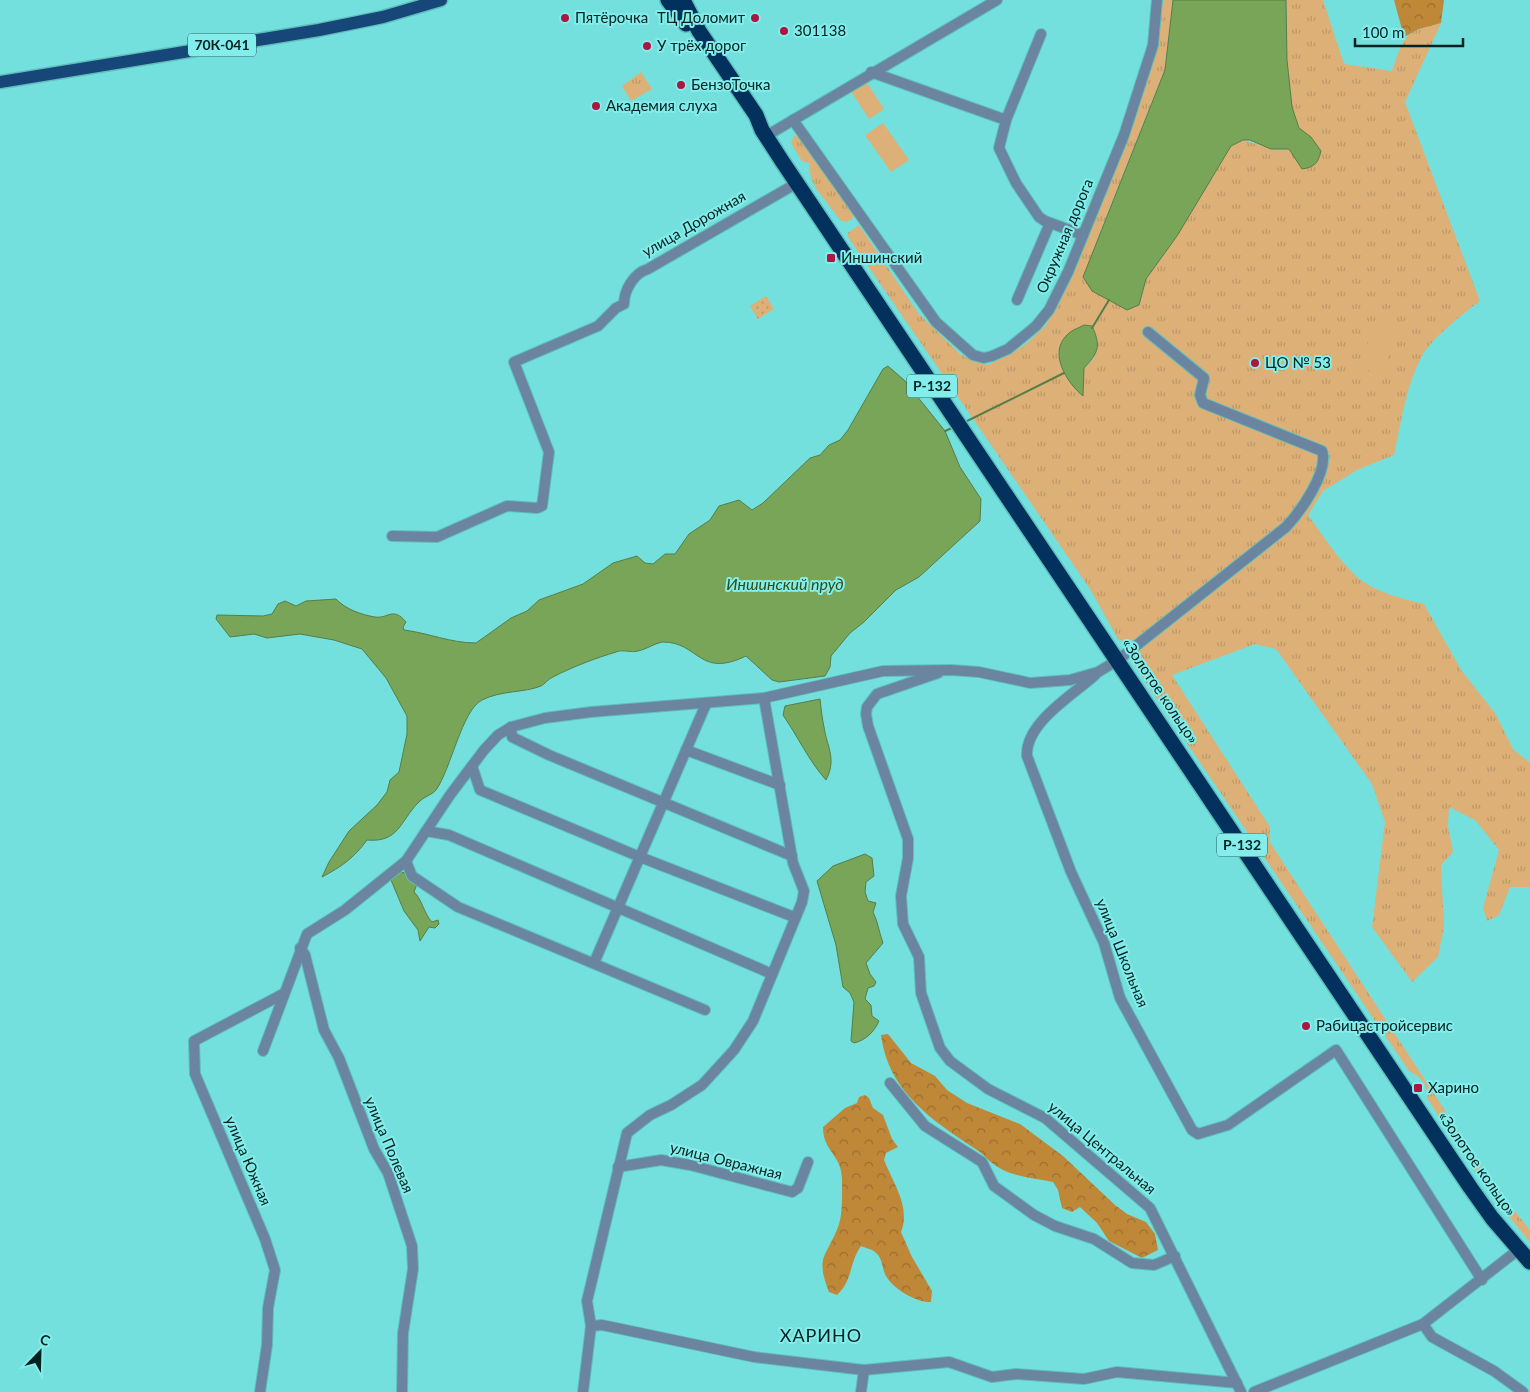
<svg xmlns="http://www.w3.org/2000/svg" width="1530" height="1392" viewBox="0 0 1530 1392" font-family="Lato,sans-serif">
  <defs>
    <pattern id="grass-tufts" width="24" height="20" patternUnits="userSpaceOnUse" patternTransform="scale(1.25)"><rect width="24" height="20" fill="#ddb077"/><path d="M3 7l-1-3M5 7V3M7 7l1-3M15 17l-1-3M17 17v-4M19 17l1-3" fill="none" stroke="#bc9767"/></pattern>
    <pattern id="forest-crowns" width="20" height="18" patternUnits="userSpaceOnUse" patternTransform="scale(1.25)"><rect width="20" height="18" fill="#bf8738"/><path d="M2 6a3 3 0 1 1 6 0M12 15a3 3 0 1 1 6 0" fill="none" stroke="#996e2f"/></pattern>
    <pattern id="park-dots" width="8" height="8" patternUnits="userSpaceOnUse" patternTransform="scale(1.25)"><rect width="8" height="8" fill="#ddb077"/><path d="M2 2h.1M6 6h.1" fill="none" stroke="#bc9767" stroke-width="1.8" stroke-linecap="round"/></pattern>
  </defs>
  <rect width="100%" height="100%" fill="#74e0dd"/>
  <g fill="url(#grass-tufts)" fill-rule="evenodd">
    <path d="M1163,0H1173L1165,69L1099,235L1092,291L1109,300L1139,305L1146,279L1177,236L1231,146L1242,140L1278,150L1289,149L1298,162L1321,151C1315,143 1300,130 1298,126C1280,89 1289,40 1286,0H1323L1344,64L1392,71C1405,35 1402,33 1441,23L1405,102L1480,301C1465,312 1430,340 1422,356C1406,385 1401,423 1394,455L1357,470L1323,491L1308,515C1323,536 1338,559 1356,576C1372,591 1403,599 1424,604L1461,670L1495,713L1513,749L1530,763V887H1510L1499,915L1487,921L1483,908L1499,850L1475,820L1449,807L1448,826L1453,852L1441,865L1444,927L1438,957L1412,982L1372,927L1385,822L1372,784L1276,649L1255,644L1172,675L1270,827L1269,841L1493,1184L1530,1230V1242C1491,1197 1459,1148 1427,1098C1428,1084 1421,1077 1409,1071L1134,665L1135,655L1141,649L1133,640L1125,642L1118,639L1090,589L848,237V233L859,225L918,313L960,354L972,361L987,365L1007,356L1026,344L1046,325L1071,278L1107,184L1136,117L1155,47ZM1059,354L1095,357L1084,368L1083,395C1068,384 1063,372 1059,354Z"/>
    <path d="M641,72L652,89L631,101L622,86Z"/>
    <path d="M794,136L800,137L854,214L853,218L847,222L841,221L817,190L811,178L809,163L802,161L791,143Z"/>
  </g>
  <g fill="url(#forest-crowns)">
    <path d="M1394,0H1444L1441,23L1419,29L1404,37Z"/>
    <path d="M888,1034L911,1063L935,1076L947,1090L967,1103L1020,1124L1063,1156L1115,1205L1127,1214L1146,1222L1155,1234L1158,1250L1142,1258L1109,1241L1097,1223L1080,1207L1072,1212L1062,1208L1058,1190L1053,1182C1035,1178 1013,1177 998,1167C990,1163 985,1155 977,1150C933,1121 888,1092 881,1035Z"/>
    <path d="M865,1095L869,1098L873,1108L883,1115L892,1139L898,1147L886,1153L884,1160C893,1183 911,1207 901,1232L912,1257L932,1291L931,1302C917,1303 893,1289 886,1276C882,1269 883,1258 875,1252C872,1249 865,1248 861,1246C849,1263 853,1280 837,1295L829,1292C815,1256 826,1258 838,1227C843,1214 842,1194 842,1180C842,1154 823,1152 823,1127L845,1108L857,1103L859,1097Z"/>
  </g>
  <path fill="url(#park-dots)" d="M766,296L774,309L758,319L750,306Z"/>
  <g fill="#ddb077">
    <path d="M865,80L884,109L869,119L850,90Z"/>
    <path d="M883,123L909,160L891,172L865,135Z"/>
    <path d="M1375,324L1398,332L1382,375L1359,367Z"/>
  </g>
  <g fill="#79a558" stroke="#557e48">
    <path d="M1173,0H1286L1287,60L1292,107L1299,128L1311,137L1321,151C1318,163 1315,167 1302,169L1289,149H1271L1250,140H1243L1231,146L1177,236L1146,279L1139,305L1127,310L1092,291L1083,277L1165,70Z"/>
    <path d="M1084,325L1092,326C1101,346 1099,352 1084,368L1083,396C1067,383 1048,353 1067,335C1071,330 1079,328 1084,325Z"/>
    <path d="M888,366L904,380L945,431L960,467L981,499L980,521L919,577L896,590L864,622L850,633L831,656L830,667L825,676L779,682L772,680L746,656C699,679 699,642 663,642C655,643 647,649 638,651C631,653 623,649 616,652C596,658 572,667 553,677C548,679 545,684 541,686C524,693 502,690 482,700C462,710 451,769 436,790C432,795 423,797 418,803C400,821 399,843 367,840C354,858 341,867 322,877L329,862L349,831L377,805L387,792L390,780L399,772L407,734V716L386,678L362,649L334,640L300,634L267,638L254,634L230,637L216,619L217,615L263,616L272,614L278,604L285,601L296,606L306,601L336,599C345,609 362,615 375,617C388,619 393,606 406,622L403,627L404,630C428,633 451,643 476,643L511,618L527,611L539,600L583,584L613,563L637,556L645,563L653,564L665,554H675L689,534L710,520L719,506L739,500L752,510L763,503L810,458L820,455L829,445L840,440L848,430L883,369Z"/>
    <path d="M820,699C821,708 822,718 824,727C827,747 837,759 826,780C809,761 798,737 783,715L785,706Z"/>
    <path d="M865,854L872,858L874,876L866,882L865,892L868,901L876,903L873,912C878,922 879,932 883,943L866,963L870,974L876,982L874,986L868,988L865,999L871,1005L872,1016L879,1021C874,1032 866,1040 854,1043L851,1041L854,1002L850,993L843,987L836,945L817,881L833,866Z"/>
    <path d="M397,871L405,873L417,884L414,892C422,899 424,914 432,922L438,920L439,924L435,928L429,927L420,941L418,930L404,911L391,880V877Z"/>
  </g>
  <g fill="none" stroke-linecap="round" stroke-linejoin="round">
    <g stroke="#557e48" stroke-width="2">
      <path d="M1092,328L1109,300"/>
      <path d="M963,423L1064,373"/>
      <path d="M945,431L952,428"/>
    </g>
    <defs>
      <g id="minor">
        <path d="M871,72L1006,120L1041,34"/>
        <path d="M793,120L936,322L973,355L984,358L992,356L1008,349L1036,326L1049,310L1068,272L1124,135L1153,45L1157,0"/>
        <path d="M1006,120L999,148L1016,183L1039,217L1045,221L1083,235"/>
        <path d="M766,136L997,0"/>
        <path d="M1017,300L1050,223"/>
        <path d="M392,536L437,537L507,506L537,508L542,506L549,452L514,362L598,326L616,308L624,304C624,290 634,273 648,269L797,183"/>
        <path d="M938,673L877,694L867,707L866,714L868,726L908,839V858L901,896L903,924L919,957L921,993L940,1048L950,1061L988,1089L1045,1118L1150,1208L1241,1392"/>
        <path d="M1095,675C1073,695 1025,723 1027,756L1071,872L1104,943L1120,998L1192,1130L1198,1134L1228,1125L1336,1050L1482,1280"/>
        <path d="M511,727L512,737L549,755L792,856"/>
        <path d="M686,750L780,785"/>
        <path d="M472,766L480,790L640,857L794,917"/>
        <path d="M426,831L449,835L772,974"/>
        <path d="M406,861L412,876L458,907L705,1010"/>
        <path d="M300,948L305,955L324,1030L339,1058L374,1149L388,1173L412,1246L413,1269L403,1333L402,1392"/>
        <path d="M594,963L706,704"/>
        <path d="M263,1051L307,934L345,910L406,861L450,795L484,750L498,735L511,727L545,718L591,712L764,698L883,671L951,670L979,672L1030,683L1070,680L1098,672L1118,660L1286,527C1300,512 1329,472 1322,451L1203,403L1200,395L1204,378L1148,332"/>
        <path d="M890,1083L925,1126L982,1162L994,1186L1034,1215L1055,1226L1094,1239L1132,1263L1154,1265L1175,1256"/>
        <path d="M618,1167L661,1160L690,1165L792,1192L798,1188L808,1162"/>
        <path d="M1423,1324L1432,1337L1494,1371L1523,1392"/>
        <path d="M591,1326L602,1325L754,1357L864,1370L949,1362L992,1377L1016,1374L1084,1379L1117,1372L1237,1383"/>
        <path d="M260,1392L267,1345L268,1308L275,1270L265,1239L195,1074L194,1041L283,994"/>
        <path d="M583,1392L591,1326L587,1301L627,1133L650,1115L671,1105L702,1085L734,1050L753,1021L802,902L804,891L793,863L764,698"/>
        <path d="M861,1392L864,1370"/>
        <path d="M1254,1392L1423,1324L1518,1250"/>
      </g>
      <path id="major" d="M0,82L319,30L383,17L441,0"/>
      <g id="highway">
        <path d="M668,0L686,24"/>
        <path d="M683,0L699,31L756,115L762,130L782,161C1011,503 1240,845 1470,1187L1492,1218L1530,1262"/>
      </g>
    </defs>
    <use href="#minor" stroke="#5fbebb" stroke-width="12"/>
    <use href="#major" stroke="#5fbebb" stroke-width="15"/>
    <use href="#highway" stroke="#5fbebb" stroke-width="18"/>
    <use href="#minor" stroke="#6b84a0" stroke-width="10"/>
    <use href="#major" stroke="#174678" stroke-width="12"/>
    <use href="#highway" stroke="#02315e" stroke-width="15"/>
  </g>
  <g fill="#ac1741" stroke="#82edea" stroke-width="2">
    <circle cx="565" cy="18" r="5"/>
    <circle cx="755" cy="18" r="5"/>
    <circle cx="784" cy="31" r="5"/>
    <circle cx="647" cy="46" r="5"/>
    <circle cx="681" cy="85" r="5"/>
    <circle cx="596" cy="106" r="5"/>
    <rect x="826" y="253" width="10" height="10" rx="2.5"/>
    <circle cx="1255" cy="363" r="5"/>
    <circle cx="1306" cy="1026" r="5"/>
    <rect x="1413" y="1083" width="10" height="10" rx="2.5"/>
  </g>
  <g text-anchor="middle" stroke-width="4" stroke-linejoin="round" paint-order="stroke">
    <g fill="#82edea" stroke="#275f5d" stroke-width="1">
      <rect x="188" y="33.5" width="68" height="23" rx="4"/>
      <rect x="907" y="374.5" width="50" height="23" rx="4"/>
      <rect x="1217" y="833.5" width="50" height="23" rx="4"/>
    </g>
    <g font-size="14" font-weight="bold" fill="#002221">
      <text x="222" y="50">70К-041</text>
      <text x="932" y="391">Р-132</text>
      <text x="1242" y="850">Р-132</text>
    </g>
    <g font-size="15" fill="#002221" stroke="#82edea" text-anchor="start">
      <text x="575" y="23">Пятёрочка</text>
      <text x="745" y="23" text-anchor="end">ТЦ Доломит</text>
      <text x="794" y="36">301138</text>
      <text x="657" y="51">У трёх дорог</text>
      <text x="691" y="90">БензоТочка</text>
      <text x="606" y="111">Академия слуха</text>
      <text x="841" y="263">Иншинский</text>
      <text x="1265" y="368">ЦО № 53</text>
      <text x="1316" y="1031">Рабицастройсервис</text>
      <text x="1428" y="1093">Харино</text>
    </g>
    <g font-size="15" fill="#002221" stroke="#82edea">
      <text transform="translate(694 224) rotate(-30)" y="5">улица Дорожная</text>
      <text transform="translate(1065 236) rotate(-67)" y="5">Окружная дорога</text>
      <text transform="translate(1160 691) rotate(56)" y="5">«Золотое кольцо»</text>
      <text transform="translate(1122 953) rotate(68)" y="5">улица Школьная</text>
      <text transform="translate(389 1145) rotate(67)" y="5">улица Полевая</text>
      <text transform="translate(1102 1148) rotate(40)" y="5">улица Центральная</text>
      <text transform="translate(248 1161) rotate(67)" y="5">улица Южная</text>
      <text transform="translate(726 1161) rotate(14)" y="5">улица Овражная</text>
      <text transform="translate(1477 1164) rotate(55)" y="5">«Золотое кольцо»</text>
    </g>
    <g font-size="16" font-style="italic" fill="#2f4b15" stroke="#82edea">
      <text x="785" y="590">Иншинский пруд</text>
    </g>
    <g font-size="18" letter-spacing="1" fill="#002221" stroke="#82edea">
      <text x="821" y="1342">ХАРИНО</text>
    </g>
  </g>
  <g transform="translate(40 1352) rotate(23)" stroke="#82edea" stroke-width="4" paint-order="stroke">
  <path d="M0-4L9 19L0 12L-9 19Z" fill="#002221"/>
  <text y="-8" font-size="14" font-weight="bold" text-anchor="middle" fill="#002221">С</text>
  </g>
  <path d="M1355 38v8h108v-8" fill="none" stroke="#002221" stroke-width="2.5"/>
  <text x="1362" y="38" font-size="15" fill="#002221" stroke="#82edea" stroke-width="4" paint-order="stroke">100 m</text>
</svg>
